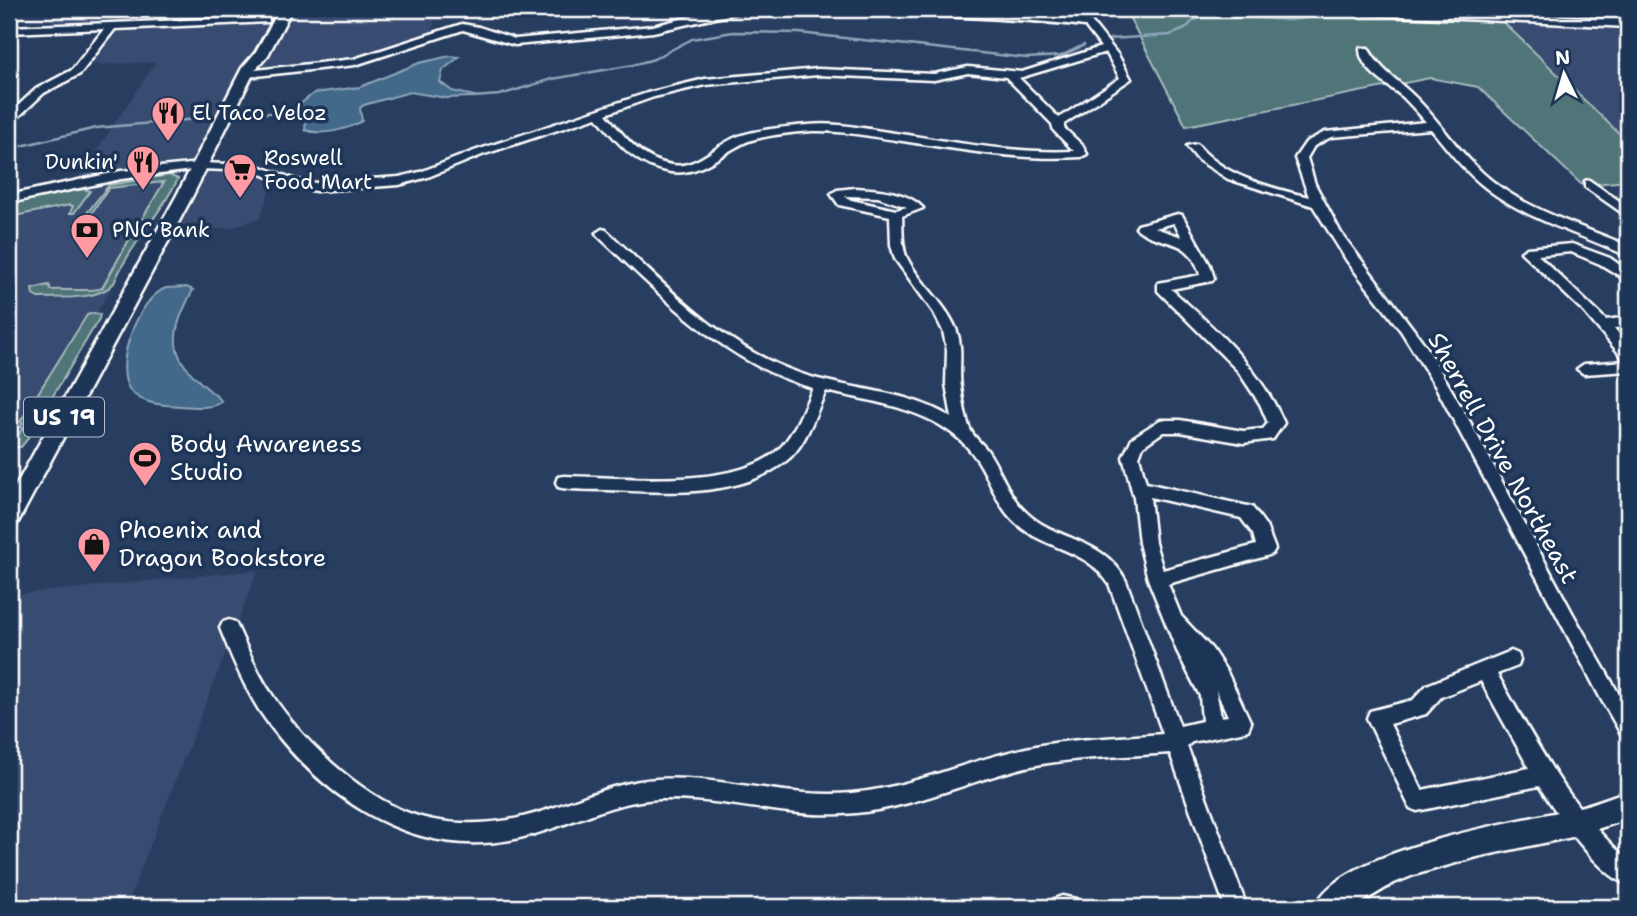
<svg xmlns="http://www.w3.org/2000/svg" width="1637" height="916" viewBox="0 0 1637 916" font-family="'Shantell Sans',sans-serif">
  <rect width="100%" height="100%" fill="#283e61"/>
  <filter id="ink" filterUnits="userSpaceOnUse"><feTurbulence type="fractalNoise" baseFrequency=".0143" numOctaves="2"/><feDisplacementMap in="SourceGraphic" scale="14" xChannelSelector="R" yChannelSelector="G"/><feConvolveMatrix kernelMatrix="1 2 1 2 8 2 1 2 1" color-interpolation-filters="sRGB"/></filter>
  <g filter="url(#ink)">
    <g fill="#394c6f">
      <path d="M64,9H437L431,38L359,61L255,69L225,138L189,171L277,168L260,218L230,228L161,232L188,172L170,173L180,177L151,217L9,468V202L77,187L168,174L76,181L156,62L82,65L113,25L48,26Z"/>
      <path d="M1501,20L1623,30L1628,35V142Z"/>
      <path d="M258,570L126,907H9V595Z"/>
    </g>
    <g fill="#4f7579" stroke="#a7babc" stroke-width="2">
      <path d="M1125,9H1272L1501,20L1628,142V181L1582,185L1478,87L1430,78L1186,126Z"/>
      <path d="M169,175L178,179C160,215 130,245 114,283C98,301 61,297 38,298L33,295L32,289L49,285L51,290C65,289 95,292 102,288L130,238L126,231L142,219L164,182L109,188L86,221L83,218L109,185Z"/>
      <path d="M84,189L90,191L74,213H70L73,206L70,205L9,217V202Z"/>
      <path d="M93,313L100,314L99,319L26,441L21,447H10L23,428L20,427L23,423L20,422L87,315Z"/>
    </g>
    <g fill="#43698a" stroke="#8ea5b9" stroke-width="2">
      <path d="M450,56L459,57L443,70L440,82L452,91L475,96L473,97L446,98L410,92L364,105L360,108L362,121C347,130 321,136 305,130L306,118L294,109L314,93L360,87L419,63Z"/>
      <path d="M166,288L187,287L193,290C164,344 171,360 219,398L222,402C211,409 193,407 180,406C163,405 142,405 130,390C112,366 139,297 166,288Z"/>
    </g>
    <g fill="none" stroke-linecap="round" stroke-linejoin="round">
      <g stroke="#8ea5b9" stroke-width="2.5">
        <path d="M680,20L683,9"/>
        <path d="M1110,39L1170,35L1185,29L1194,20L1211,15L1290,20L1321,16"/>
        <path d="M473,97L500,95L552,79L633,65L654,59L692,39L733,32L799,33L1027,58L1061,56L1084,45"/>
        <path d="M243,115L294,111"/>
        <path d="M9,149L96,128L209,118"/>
      </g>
      <defs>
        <g id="minor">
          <path d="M720,9H755L653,32L515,45L463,30L355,65L247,77L242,74L247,71L354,59L462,24L479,27L515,39L653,26Z"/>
          <path d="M876,9L967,13L1014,12L1091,21L1118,55L1131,79L1064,124V128L1082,145L1087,154L1081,157C1019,161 957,149 896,140C868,136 840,130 812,131C795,132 758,136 744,143C720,154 700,176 671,172C637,167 617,143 597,117L482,155L428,177L399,185L316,191L290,186L254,171L200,169L121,179L9,203V195L121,171L200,163L256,165L297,180L316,183L399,177L420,172L474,151L647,93L705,79L818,69L934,74L968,67L1022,72L1101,47L1085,26C1017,18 949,17 881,12ZM1106,52L1120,78L1059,118L1019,78ZM968,73L1006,77L1052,124L1054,131L1074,151C1012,154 949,141 888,132C862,128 834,122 808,125C787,127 759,129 739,136C716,144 698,169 672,165C642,161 623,135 606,114L654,97L705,85L818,75L934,80Z"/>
          <path d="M266,17L269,18V22L115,29L80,74L44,93L13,122L9,123V114L36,89L72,70L104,29L9,33V27Z"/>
          <path d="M1360,48H1368C1380,70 1398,80 1416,98C1440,122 1458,151 1484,174C1524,210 1580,225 1628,246V255L1623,254C1578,233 1526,219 1486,188C1465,172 1448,150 1431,129L1331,137L1314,146L1307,158L1315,184L1341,233L1426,346L1470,422L1573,614L1628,710V736L1621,734L1601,699L1437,389L1401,331L1347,261L1313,206L1228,179L1198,160L1187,146L1197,144C1224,177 1269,187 1309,197L1295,158L1306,142L1325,132L1426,122C1419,114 1411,105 1403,97C1388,85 1359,69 1360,48Z"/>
          <path d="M1589,180L1628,207V217L1585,187V181Z"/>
          <path d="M855,188C877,189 907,191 923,208L902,216C903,230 901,246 907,258C920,284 945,302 956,329C964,348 958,368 961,387C963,400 965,417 970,429C973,437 982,443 987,450C1001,470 1008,496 1027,513C1058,542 1105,538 1126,581L1180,726L1202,721L1200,696L1177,651L1148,579L1139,543L1134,498L1123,457L1132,438L1160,420H1180L1243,431L1263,429L1268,423L1260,404L1238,371L1158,291V283L1200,275C1190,234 1160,248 1136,228L1138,225L1178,214L1182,215L1210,265L1214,278L1212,281L1171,289C1216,329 1259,367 1284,423L1273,439L1243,443L1180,432H1163L1143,446L1139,457L1146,483L1252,507L1266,526L1275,549L1272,554L1266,556L1168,584L1181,616L1212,649L1227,672L1251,723L1248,730L1241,732L1192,742L1187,746L1247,907H1225L1170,753C1122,757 1073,757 1026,767C969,781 915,807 856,813C787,820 726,797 659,799C607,801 561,831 510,840C407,859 314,792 259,710C243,684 231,656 220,628L223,622L229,620L235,622C247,647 256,671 271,693C300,739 358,793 409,813C440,825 477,825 509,820C560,811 605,782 657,779C722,775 785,799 852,793C912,787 967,761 1026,748C1071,738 1117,738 1163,734L1109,584C1085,547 1047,551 1017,524C997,507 991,481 978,461C944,409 880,404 826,391C815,414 806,446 786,461C738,499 664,492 607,490C591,489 573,491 558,487L556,482L558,477L564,476C620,477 737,490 779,449C795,433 803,409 813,388C725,364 662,296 598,236L596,233L602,229L606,230C664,284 722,347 799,373C849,391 906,389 952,418L946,384L947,350L943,331L934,313L895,259L891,245L890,216L839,205L831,194L837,190ZM845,196L878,197L907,207L896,210L847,199ZM1174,223L1182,237L1155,228ZM1150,497L1241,518L1253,534L1256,545L1163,570L1155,543ZM1216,690L1228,716L1221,717Z"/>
          <path d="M1572,244L1610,258L1628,271V281L1600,264L1571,252L1538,255L1606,320L1628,317V327L1614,328L1628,345V359L1623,358L1583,311L1521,252L1527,248Z"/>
          <path d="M1628,361V371L1584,374L1577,369L1584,364Z"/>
          <path d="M1511,651L1518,654L1520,660L1518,666L1497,674C1535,741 1570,809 1628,860V885C1596,873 1558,815 1539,786L1417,811L1410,808L1367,718L1370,711L1413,700L1427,685ZM1481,681L1529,768L1422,790L1390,724L1426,714L1441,697Z"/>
          <path d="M1062,896L1076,899L1079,907H1051L1054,899Z"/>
        </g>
        <g id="major">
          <path d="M280,9H292L268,55L255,70L193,195L17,524L9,527V498L177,195L242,68L255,53Z"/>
          <path d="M1628,791V819L1572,837L1477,857L1414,875L1394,883L1354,907H1315C1339,849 1514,823 1571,809C1591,805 1609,797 1628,791Z"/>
        </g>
        <path id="highway" d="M1331,9H1417L1628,19V27L1338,13Z"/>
      </defs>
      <use href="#minor" stroke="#fff" stroke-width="5"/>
      <use href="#major" stroke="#fff" stroke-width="5"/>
      <use href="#highway" stroke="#fff" stroke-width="5"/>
      <use href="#minor" fill="#1d3557" fill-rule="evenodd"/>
      <use href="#major" fill="#1d3557" fill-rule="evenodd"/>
      <use href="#highway" fill="#1d3557" fill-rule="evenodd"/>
    </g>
  </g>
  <defs>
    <symbol id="restaurant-pin" viewBox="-11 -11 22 30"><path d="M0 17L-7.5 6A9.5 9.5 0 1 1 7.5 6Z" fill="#ff9aa2" stroke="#1d3557"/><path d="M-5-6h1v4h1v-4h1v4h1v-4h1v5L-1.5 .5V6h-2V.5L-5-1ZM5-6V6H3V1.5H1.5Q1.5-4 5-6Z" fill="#111"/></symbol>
    <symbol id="supermarket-pin" viewBox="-11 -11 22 30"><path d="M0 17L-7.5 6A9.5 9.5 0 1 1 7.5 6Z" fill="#ff9aa2" stroke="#1d3557"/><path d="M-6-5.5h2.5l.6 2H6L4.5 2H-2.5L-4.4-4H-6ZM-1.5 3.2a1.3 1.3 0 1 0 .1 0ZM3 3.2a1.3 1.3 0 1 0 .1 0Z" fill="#111"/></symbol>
    <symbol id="bank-pin" viewBox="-11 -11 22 30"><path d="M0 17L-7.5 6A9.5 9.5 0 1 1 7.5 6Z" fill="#ff9aa2" stroke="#1d3557"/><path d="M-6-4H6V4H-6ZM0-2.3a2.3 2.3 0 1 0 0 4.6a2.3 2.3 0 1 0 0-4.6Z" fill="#111"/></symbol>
    <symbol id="stadium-pin" viewBox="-11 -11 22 30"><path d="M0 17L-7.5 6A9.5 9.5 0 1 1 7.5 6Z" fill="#ff9aa2" stroke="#1d3557"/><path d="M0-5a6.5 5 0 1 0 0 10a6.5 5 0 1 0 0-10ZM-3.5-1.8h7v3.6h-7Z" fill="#111"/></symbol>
    <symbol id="shop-pin" viewBox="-11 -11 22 30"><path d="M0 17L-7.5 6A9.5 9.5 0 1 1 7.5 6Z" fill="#ff9aa2" stroke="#1d3557"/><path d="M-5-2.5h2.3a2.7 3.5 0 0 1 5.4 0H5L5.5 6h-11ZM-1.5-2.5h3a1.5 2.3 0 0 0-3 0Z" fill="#111"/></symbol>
  </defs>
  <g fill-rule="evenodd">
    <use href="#restaurant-pin" x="149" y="94" width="38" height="52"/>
    <use href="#restaurant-pin" x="124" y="143" width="38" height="52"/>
    <use href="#supermarket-pin" x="221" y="151" width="38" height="52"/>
    <use href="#bank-pin" x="68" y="211" width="38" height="52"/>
    <use href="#stadium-pin" x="126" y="439" width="38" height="52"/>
    <use href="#shop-pin" x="75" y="525" width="38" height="52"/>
  </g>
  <g text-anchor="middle" stroke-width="7" stroke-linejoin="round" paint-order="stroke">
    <g font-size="21" fill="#fff" stroke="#1d3557" text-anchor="start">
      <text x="192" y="120">El Taco Veloz</text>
      <text x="264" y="165">Roswell<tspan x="264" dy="24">Food Mart</tspan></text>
      <text x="118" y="169" text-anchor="end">Dunkin'</text>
      <text x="112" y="237">PNC Bank</text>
    </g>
    <rect fill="#1d3557" stroke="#bbc2cd" stroke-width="2" x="24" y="397.5" width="80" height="39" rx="5"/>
    <g font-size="23" font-weight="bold" fill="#fff">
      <text x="64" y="425">US 19</text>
    </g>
    <g font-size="24" fill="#fff" stroke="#1d3557" text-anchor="start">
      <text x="170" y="452">Body Awareness<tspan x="170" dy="28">Studio</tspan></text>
      <text x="119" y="538">Phoenix and<tspan x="119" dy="28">Dragon Bookstore</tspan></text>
    </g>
    <g font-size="24" fill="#fff" stroke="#1d3557">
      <text transform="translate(1503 458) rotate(61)" y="8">Sherrell Drive Northeast</text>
    </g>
  </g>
  <rect width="1637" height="916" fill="none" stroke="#1d3557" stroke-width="35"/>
  <rect x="18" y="18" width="1602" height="881" fill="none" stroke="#fff" stroke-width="2.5" filter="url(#ink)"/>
  <g transform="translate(1564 74) rotate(355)" stroke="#1d3557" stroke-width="5" paint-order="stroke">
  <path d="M0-5L12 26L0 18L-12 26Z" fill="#ffffff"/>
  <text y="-10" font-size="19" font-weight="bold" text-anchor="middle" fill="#ffffff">N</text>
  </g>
</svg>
